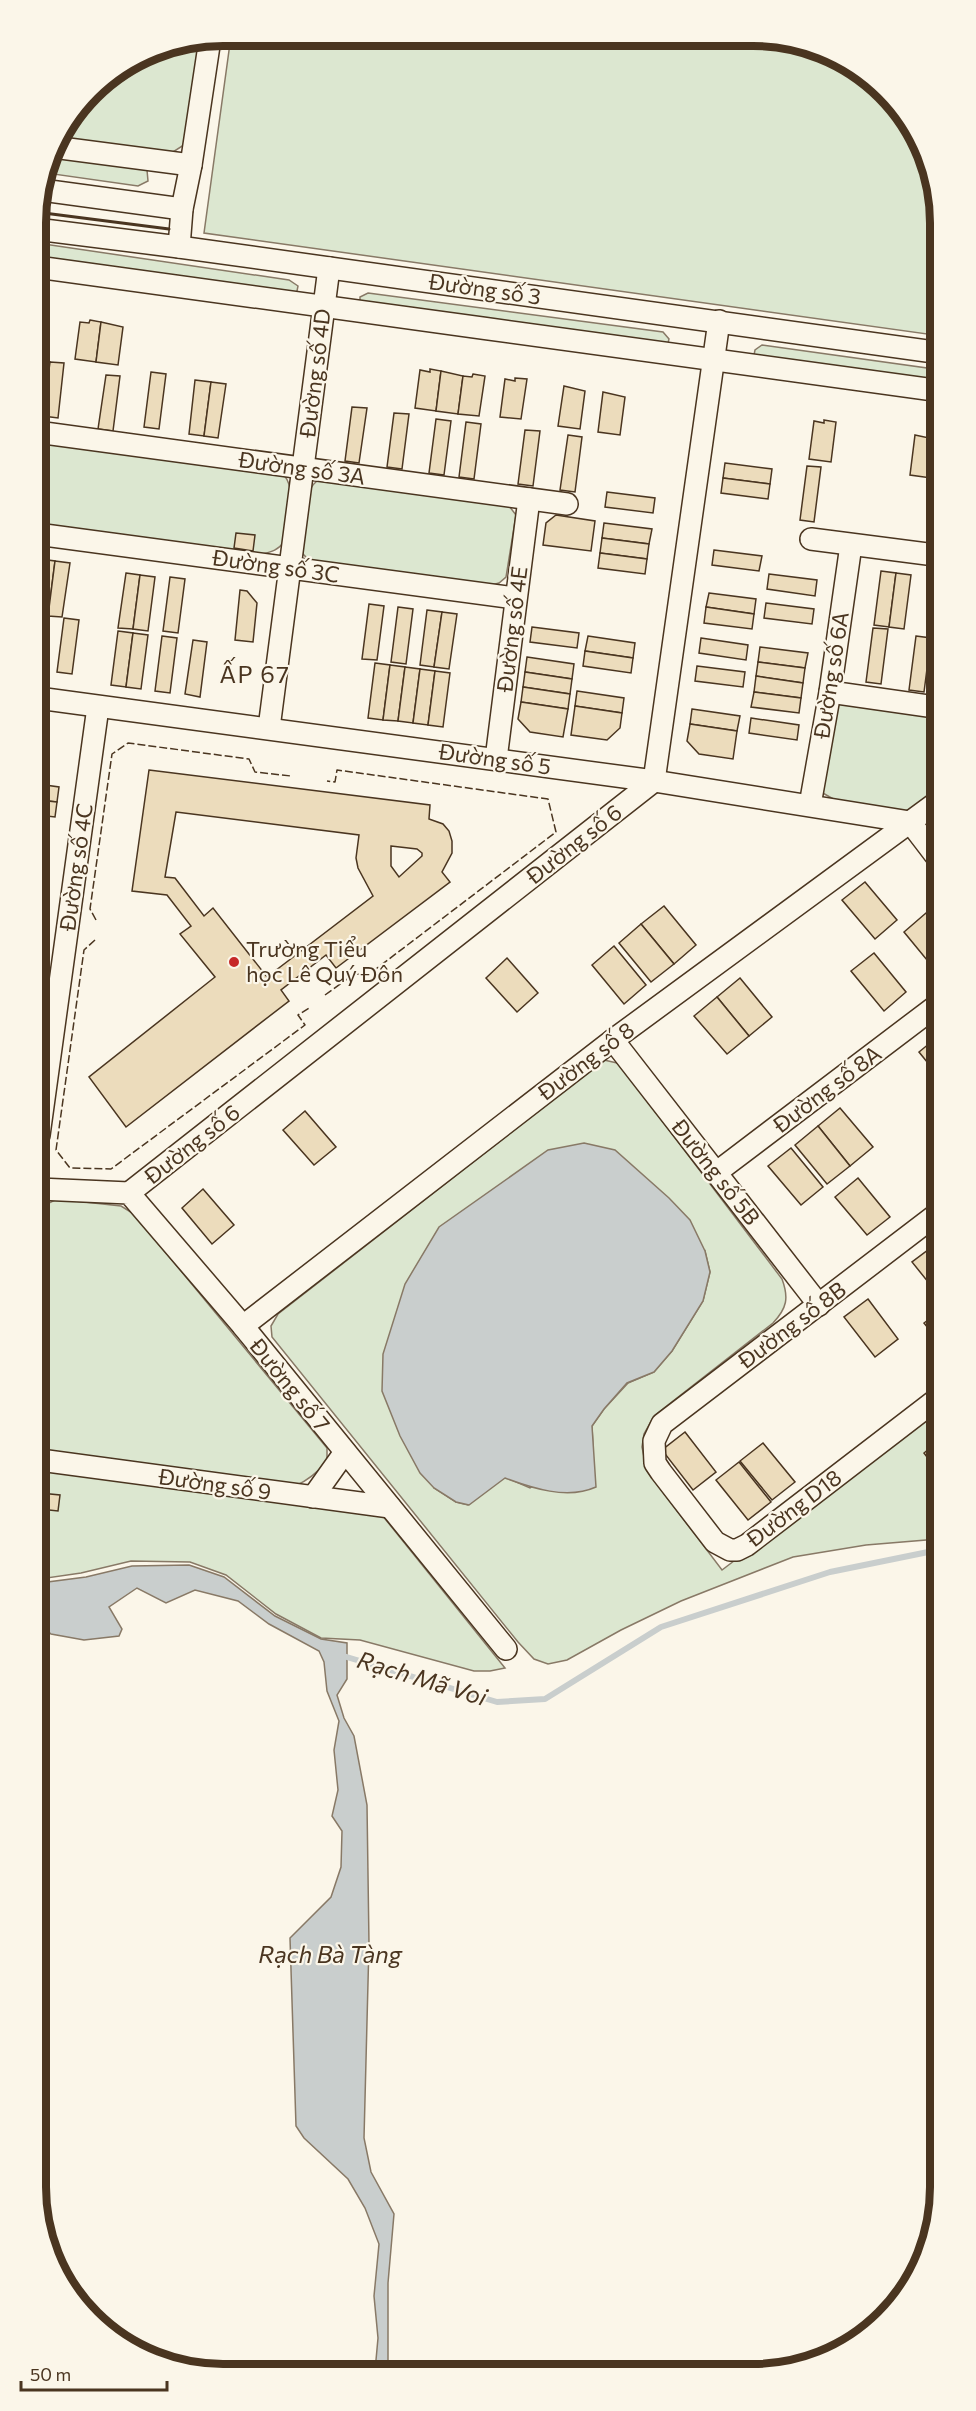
<svg xmlns="http://www.w3.org/2000/svg" width="976" height="2411" viewBox="0 0 976 2411" font-family="Commissioner,sans-serif">
  <rect width="100%" height="100%" fill="#fbf6e9"/>
  <g fill="#dce7d0" stroke="#887966" stroke-width="1.5" fill-rule="evenodd">
    <path d="M231,36L789,40L836,55L885,91L934,175V335L204,233Z"/>
    <path d="M199,41L187,143L173,152L58,138L99,83L152,50Z"/>
    <path d="M51,156L141,167L147,170L148,181L138,186L46,173Z"/>
    <path d="M37,243L289,280L298,286L297,291L292,295L37,261Z"/>
    <path d="M368,293L663,332L669,339L668,343L360,302V297Z"/>
    <path d="M762,345L934,369V384L754,355L755,350Z"/>
    <path d="M37,437L284,475C298,492 287,520 285,541C278,550 272,552 262,554L37,528Z"/>
    <path d="M318,480L506,502L516,515L506,577L499,583L488,586L310,561L303,554L301,547C303,527 301,493 318,480Z"/>
    <path d="M840,703L935,714L936,792L912,810L905,812L835,800L821,792L835,705Z"/>
    <path d="M604,1060L617,1063L623,1069L782,1279C789,1298 787,1308 773,1323L654,1416L644,1434L642,1447L647,1471L722,1570L937,1407L938,1539L866,1545L793,1557L681,1601L621,1630L567,1660L548,1664L534,1659L518,1642L272,1337L271,1326L278,1314ZM705,1251L710,1272L703,1301L672,1351L654,1372L628,1383L604,1409L592,1426L593,1447L530,1488L505,1477L468,1505L456,1502L434,1488Z"/>
    <path d="M57,1199L121,1206L134,1214L327,1448V1461C318,1472 309,1480 295,1486L40,1451L39,1214L47,1204Z"/>
    <path d="M40,1470L382,1515L505,1668L490,1671H474L360,1640L321,1638L276,1614L226,1575L190,1562L131,1561L81,1573L40,1579Z"/>
  </g>
  <g fill="#c9cecd" stroke="#887966" stroke-width="1.5">
    <path d="M584,1143L615,1150L669,1198L690,1220L705,1251L710,1272L703,1301L672,1351L654,1372L627,1383L604,1409L592,1426L596,1487C567,1500 532,1488 505,1478L469,1505L456,1502L434,1488L420,1473L400,1436L382,1391L383,1354L405,1284L439,1227L548,1150Z"/>
    <path d="M189,1565L224,1577L275,1616L321,1639L347,1643V1679L337,1695L344,1718L354,1736L367,1805L369,1944L364,2138L371,2172L394,2214L388,2283V2371H375L378,2338L374,2296L379,2244L365,2208L348,2179L304,2138L296,2126L290,1938L331,1897L341,1867L342,1831L332,1816L338,1790L334,1750L339,1721L327,1691L324,1662L319,1651L269,1624L238,1601L195,1590L166,1603L137,1588L109,1607L122,1629L119,1636L84,1640L51,1634L41,1625L40,1583L86,1577L132,1566Z"/>
  </g>
  <g fill="none" stroke-linecap="round" stroke-linejoin="round">
    <path stroke="#c9cecd" stroke-width="6" d="M340,1655L497,1702L545,1699L661,1627L830,1572L938,1550"/>
  </g>
  <g fill="#ecdcbc" stroke="#4a3520" stroke-width="1.5" fill-rule="evenodd">
    <path d="M37,314L43,315L38,353H37Z"/>
    <path d="M90,320L101,322L96,362L75,359L80,322L89,323Z"/>
    <path d="M101,322L123,327L118,365L96,362Z"/>
    <path d="M37,360L50,362L43,416L37,415Z"/>
    <path d="M50,362L64,363L58,418L43,416Z"/>
    <path d="M430,369L441,371L436,411L415,408L420,370L430,372Z"/>
    <path d="M441,371L463,376L458,414L436,411Z"/>
    <path d="M151,372L166,374L159,429L144,427Z"/>
    <path d="M473,374L485,376L479,416L458,414L463,376L472,377Z"/>
    <path d="M106,375L120,376L113,431L98,429Z"/>
    <path d="M515,378L527,379L521,419L500,417L505,379L515,381Z"/>
    <path d="M195,380L211,382L204,436L189,434Z"/>
    <path d="M211,382L226,384L218,438L204,436Z"/>
    <path d="M564,386L585,391L580,429L558,426Z"/>
    <path d="M603,392L625,397L620,435L598,432Z"/>
    <path d="M352,407L367,408L359,463L345,461Z"/>
    <path d="M394,413L409,414L402,469L387,467Z"/>
    <path d="M436,419L451,421L444,475L429,473Z"/>
    <path d="M824,420L836,422L831,462L809,459L814,421L824,423Z"/>
    <path d="M466,422L481,424L474,479L459,477Z"/>
    <path d="M525,430L540,431L533,486L518,484Z"/>
    <path d="M568,435L582,437L575,492L560,490Z"/>
    <path d="M915,435L934,439L931,478L910,475Z"/>
    <path d="M725,463L772,469L770,484L723,478Z"/>
    <path d="M807,466L821,467L814,522L800,520Z"/>
    <path d="M723,478L770,484L768,499L721,493Z"/>
    <path d="M607,492L655,498L653,513L605,507Z"/>
    <path d="M556,515L595,521L591,551L543,545L546,523Z"/>
    <path d="M604,523L652,529L649,544L602,538Z"/>
    <path d="M236,533L255,535L253,551L234,548Z"/>
    <path d="M602,538L649,544L647,559L600,553Z"/>
    <path d="M714,550L762,556L759,571L712,565Z"/>
    <path d="M600,553L647,559L645,574L598,568Z"/>
    <path d="M40,559L55,561L48,616L38,614Z"/>
    <path d="M55,561L70,563L62,617L48,616Z"/>
    <path d="M881,571L896,573L889,627L874,625Z"/>
    <path d="M126,573L140,575L133,629L118,628Z"/>
    <path d="M896,573L911,575L904,629L889,627Z"/>
    <path d="M769,574L817,580L815,596L767,589Z"/>
    <path d="M140,575L155,577L148,631L133,629Z"/>
    <path d="M170,577L185,579L178,633L163,631Z"/>
    <path d="M240,590L247,591L257,603L253,642L235,640Z"/>
    <path d="M709,593L756,599L754,614L706,607Z"/>
    <path d="M766,603L814,609L812,624L764,618Z"/>
    <path d="M369,604L384,606L377,660L362,659Z"/>
    <path d="M398,607L413,609L406,664L391,662Z"/>
    <path d="M706,607L754,614L752,629L704,623Z"/>
    <path d="M427,610L442,612L434,667L420,665Z"/>
    <path d="M442,612L457,614L449,669L434,667Z"/>
    <path d="M64,618L79,620L72,674L57,672Z"/>
    <path d="M532,627L579,633L577,648L530,642Z"/>
    <path d="M873,628L888,629L881,684L866,682Z"/>
    <path d="M118,631L133,633L126,687L111,685Z"/>
    <path d="M133,633L148,635L141,689L126,687Z"/>
    <path d="M162,636L177,638L170,693L155,691Z"/>
    <path d="M588,636L635,643L633,658L585,651Z"/>
    <path d="M916,636L931,638L924,692L909,690Z"/>
    <path d="M701,638L748,645L746,660L699,653Z"/>
    <path d="M193,640L207,642L200,697L185,694Z"/>
    <path d="M760,647L808,653L805,668L758,662Z"/>
    <path d="M585,651L633,658L631,673L583,666Z"/>
    <path d="M527,657L574,664L572,679L525,672Z"/>
    <path d="M758,662L805,668L803,683L756,676Z"/>
    <path d="M375,663L390,665L383,720L368,718Z"/>
    <path d="M390,665L405,667L398,721L383,720Z"/>
    <path d="M697,666L745,672L743,687L695,681Z"/>
    <path d="M405,667L420,669L413,723L398,721Z"/>
    <path d="M420,669L435,671L428,725L413,723Z"/>
    <path d="M435,671L450,673L443,727L428,725Z"/>
    <path d="M525,672L572,679L570,694L523,687Z"/>
    <path d="M756,676L803,683L801,698L754,692Z"/>
    <path d="M523,687L570,694L568,709L521,702Z"/>
    <path d="M577,691L624,698L622,713L575,706Z"/>
    <path d="M754,692L801,698L799,713L751,707Z"/>
    <path d="M521,702L568,709L563,737L530,732L518,719Z"/>
    <path d="M575,706L622,713L620,728L607,740L571,735Z"/>
    <path d="M692,709L740,716L737,731L690,724Z"/>
    <path d="M751,718L799,725L797,740L749,733Z"/>
    <path d="M690,724L737,731L733,759L699,754L687,741Z"/>
    <path d="M149,770L430,805L429,819L443,824L449,831L452,841V853L442,872L450,882L336,968L326,955L281,990L289,1001L126,1127L89,1077L215,977L180,934L191,926L167,895L132,891ZM176,812L359,835L356,858L358,868L373,896L267,977L213,908L204,916L175,878L165,877ZM391,846L417,849L422,853V856L399,877L391,866Z"/>
    <path d="M38,784L59,787L57,802L38,800Z"/>
    <path d="M38,800L57,802L55,817L38,815Z"/>
    <path d="M38,857L49,859L47,874L38,873Z"/>
    <path d="M38,873L47,874L45,889L38,888Z"/>
    <path d="M865,882L897,920L875,939L842,900Z"/>
    <path d="M38,888L45,889L42,904H38Z"/>
    <path d="M664,906L696,945L674,964L641,924Z"/>
    <path d="M926,913L936,925V971L904,932Z"/>
    <path d="M641,924L674,964L651,982L619,943Z"/>
    <path d="M614,946L646,985L624,1004L592,965Z"/>
    <path d="M874,953L906,992L884,1011L851,971Z"/>
    <path d="M507,958L538,993L517,1012L486,978Z"/>
    <path d="M740,978L772,1017L749,1036L717,997Z"/>
    <path d="M717,997L749,1036L727,1054L694,1016Z"/>
    <path d="M936,1038V1073L919,1052Z"/>
    <path d="M840,1108L873,1147L850,1166L818,1126Z"/>
    <path d="M305,1111L336,1147L314,1165L283,1130Z"/>
    <path d="M818,1126L850,1166L827,1184L795,1145Z"/>
    <path d="M791,1148L823,1187L801,1205L768,1166Z"/>
    <path d="M858,1178L890,1217L867,1235L835,1197Z"/>
    <path d="M203,1189L234,1225L212,1244L182,1208Z"/>
    <path d="M936,1244L937,1245V1293L912,1262Z"/>
    <path d="M868,1299L898,1339L875,1357L844,1317Z"/>
    <path d="M937,1313V1339L924,1323Z"/>
    <path d="M685,1432L716,1472L693,1490L662,1450Z"/>
    <path d="M937,1442V1470L924,1453Z"/>
    <path d="M763,1443L795,1482L772,1500L740,1461Z"/>
    <path d="M739,1462L771,1502L748,1520L716,1480Z"/>
    <path d="M40,1493L60,1495L58,1511L40,1509Z"/>
  </g>
  <g fill="none" stroke-linecap="round" stroke-linejoin="round">
    <defs>
      <g id="minor">
        <path d="M53,147L191,165"/>
        <path d="M42,190L182,209"/>
        <path d="M36,229L179,247L934,352"/>
        <path d="M179,247L182,209L191,165L210,39"/>
        <path d="M37,267C336,310 635,347 934,390"/>
        <path d="M37,432L567,504"/>
        <path d="M37,534L515,598"/>
        <path d="M811,539L935,555"/>
        <path d="M830,692L935,707"/>
        <path d="M38,698L654,781L910,822L936,856"/>
        <path d="M269,728L329,268"/>
        <path d="M496,759L529,499"/>
        <path d="M810,805L830,692L851,545"/>
        <path d="M613,1040L819,1305"/>
        <path d="M39,1135L98,707"/>
        <path d="M717,1172L936,1006"/>
        <path d="M39,1189L129,1193L243,1326L506,1649"/>
        <path d="M129,1193L654,781L719,321"/>
        <path d="M937,1214L662,1424L654,1441L655,1463L661,1472L715,1542L730,1550H737L747,1545L937,1399"/>
        <path d="M243,1326L613,1040L936,803"/>
        <path d="M40,1460L390,1507"/>
        <path d="M313,1497L345,1452"/>
      </g>
    </defs>
    <use href="#minor" stroke="#4a3520" stroke-width="24"/>
    <use href="#minor" stroke="#fbf6e9" stroke-width="21"/>
    <g stroke="#4a3520" stroke-width="1.5" stroke-dasharray="8 3" stroke-linecap="butt">
      <path d="M96,920L90,909L112,754L128,743L249,759L255,772L291,776"/>
      <path d="M95,940L84,950L56,1150L70,1168L111,1169L305,1025L298,1015L309,1008"/>
      <path d="M325,995L354,974L368,975L556,832L548,799L337,770L335,782L327,781"/>
    </g>
    <path stroke="#4a3520" stroke-width="3" d="M36,212L169,229"/>
  </g>
  <circle fill="#c62828" stroke="#fbf6e9" stroke-width="2" cx="234" cy="962" r="6"/>
  <g text-anchor="middle" stroke-width="4.5" stroke-linejoin="round" paint-order="stroke">
    <g font-size="22" fill="#4a3520" stroke="#fbf6e9">
      <text transform="translate(485 289) rotate(8)" y="8">Đường số 3</text>
      <text transform="translate(315 373) rotate(-83)" y="8">Đường số 4D</text>
      <text transform="translate(302 468) rotate(8)" y="8">Đường số 3A</text>
      <text transform="translate(276 566) rotate(8)" y="8">Đường số 3C</text>
      <text transform="translate(512 629) rotate(-83)" y="8">Đường số 4E</text>
      <text transform="translate(831 675) rotate(-81)" y="8">Đường số 6A</text>
      <text transform="translate(495 759) rotate(8)" y="8">Đường số 5</text>
      <text transform="translate(574 844) rotate(-38)" y="8">Đường số 6</text>
      <text transform="translate(76 867) rotate(-82)" y="8">Đường số 4C</text>
      <text transform="translate(586 1061) rotate(-37)" y="8">Đường số 8</text>
      <text transform="translate(827 1089) rotate(-37)" y="8">Đường số 8A</text>
      <text transform="translate(192 1144) rotate(-38)" y="8">Đường số 6</text>
      <text transform="translate(716 1172) rotate(52)" y="8">Đường số 5B</text>
      <text transform="translate(792 1325) rotate(-37)" y="8">Đường số 8B</text>
      <text transform="translate(290 1385) rotate(51)" y="8">Đường số 7</text>
      <text transform="translate(215 1484) rotate(8)" y="8">Đường số 9</text>
      <text transform="translate(794 1508) rotate(-37)" y="8">Đường D18</text>
    </g>
    <g font-size="22" fill="#4a3520" stroke="#fbf6e9" text-anchor="start">
      <text x="246" y="957">Trường Tiểu<tspan x="246" dy="25">học Lê Quý Đôn</tspan></text>
    </g>
    <g font-size="24" letter-spacing="1.5" fill="#4a3520" stroke="#fbf6e9">
      <text x="255" y="683">ẤP 67</text>
    </g>
    <g font-size="24" font-style="italic" fill="#4a3520" stroke="#fbf6e9">
      <text transform="translate(422 1679) rotate(17)" y="8">Rạch Mã Voi</text>
      <text x="330" y="1963">Rạch Bà Tàng</text>
    </g>
  </g>
  <path d="M0 0H976V2411H0ZM223 46H753A177 177 0 0 1 930 223V2187A177 177 0 0 1 753 2364H223A177 177 0 0 1 46 2187V223A177 177 0 0 1 223 46Z" fill="#fbf6e9" fill-rule="evenodd"/>
  <path fill="none" stroke="#4a3520" stroke-width="8" d="M223 46H753A177 177 0 0 1 930 223V2187A177 177 0 0 1 753 2364H223A177 177 0 0 1 46 2187V223A177 177 0 0 1 223 46Z"/>
  <path d="M21 2381v9h146v-9" fill="none" stroke="#4a3520" stroke-width="3"/>
  <text x="30" y="2381" font-size="18" fill="#4a3520" stroke="#fbf6e9" stroke-width="4.5" paint-order="stroke">50 m</text>
</svg>
